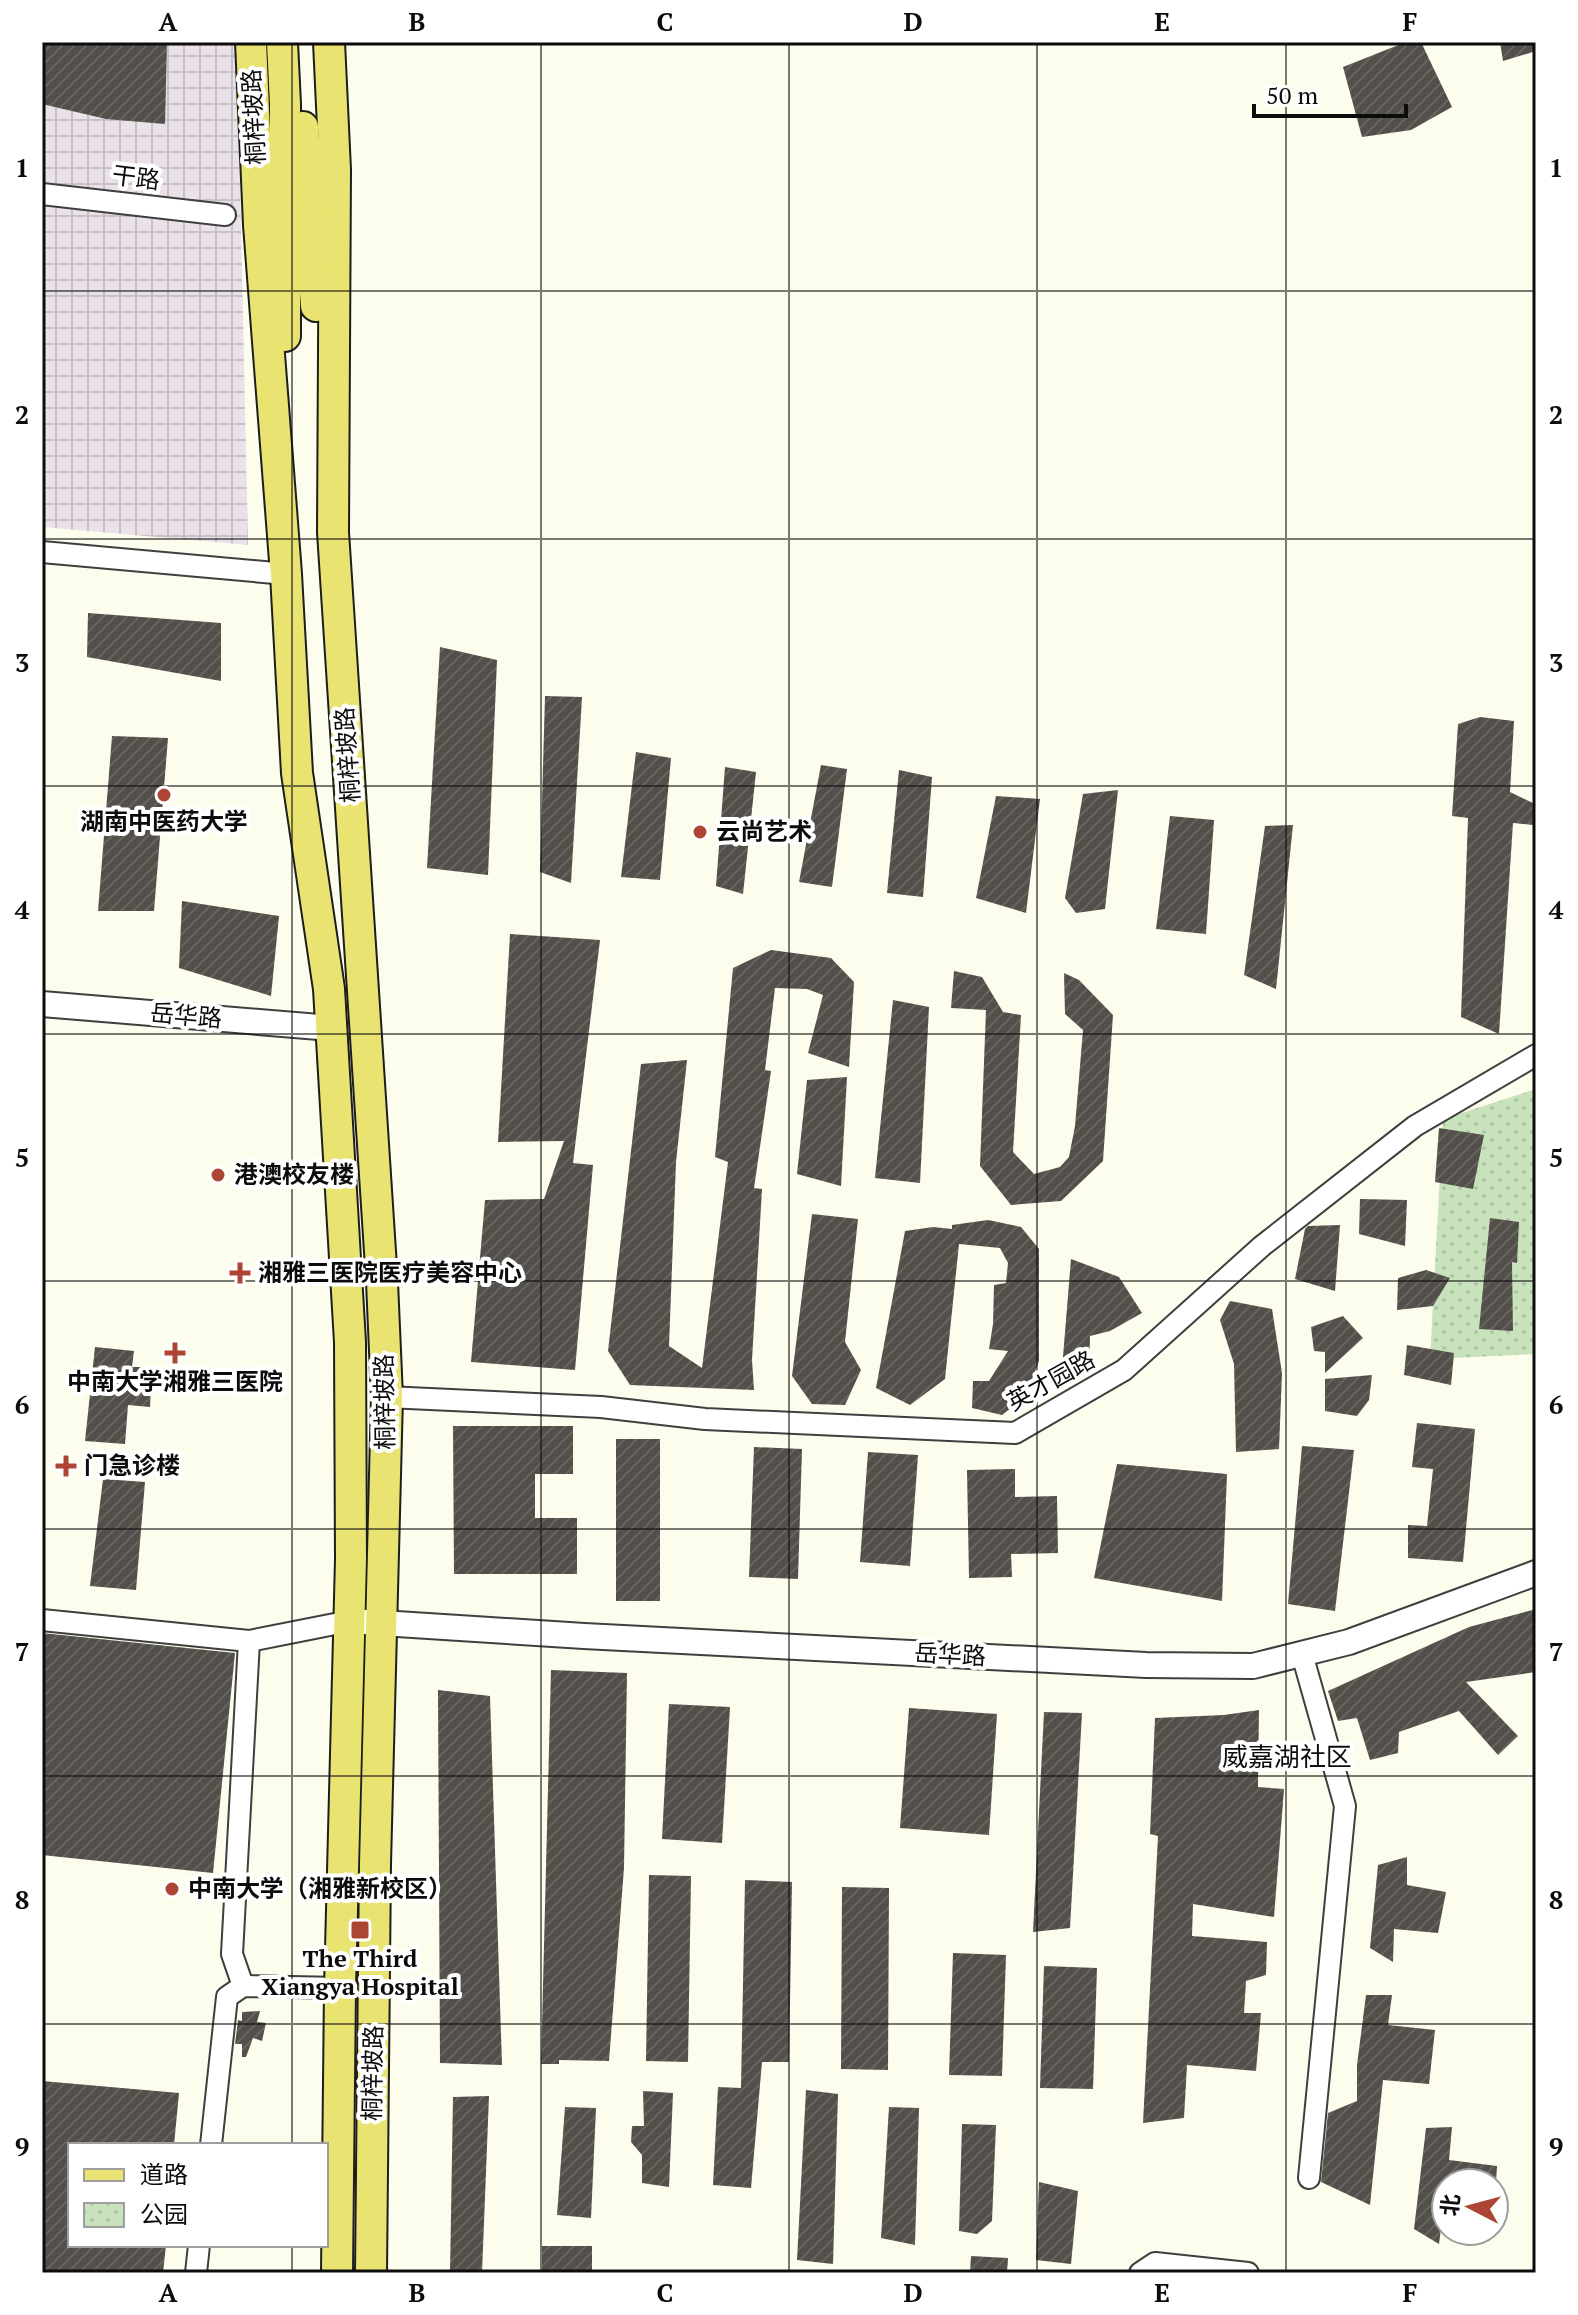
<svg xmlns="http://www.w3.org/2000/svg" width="1578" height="2315" viewBox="0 0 1578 2315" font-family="'PT Serif','Noto Sans SC',serif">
  <defs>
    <pattern id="industrial-grid" width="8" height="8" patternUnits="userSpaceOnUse" patternTransform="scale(2)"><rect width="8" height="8" fill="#eae1e9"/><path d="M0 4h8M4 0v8" fill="none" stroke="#c8c0c7"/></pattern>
    <pattern id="park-dots" width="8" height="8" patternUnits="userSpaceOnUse" patternTransform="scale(2)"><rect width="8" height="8" fill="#c8e3bb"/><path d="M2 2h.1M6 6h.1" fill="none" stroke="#abc2a0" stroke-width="1.8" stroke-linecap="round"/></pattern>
    <pattern id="building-hatch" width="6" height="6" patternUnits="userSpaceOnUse" patternTransform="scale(2)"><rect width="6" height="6" fill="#534f4a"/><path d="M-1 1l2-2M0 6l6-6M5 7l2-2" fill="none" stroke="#676460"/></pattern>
  </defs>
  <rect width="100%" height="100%" fill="#fdfded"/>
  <path fill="url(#industrial-grid)" d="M42,42H237L248,545L42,527Z"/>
  <path fill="url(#park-dots)" d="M1536,1089V1354L1430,1359L1443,1119Z"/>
  <g fill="url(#building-hatch)">
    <path d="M42,42H167L165,124L106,119L42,104Z"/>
    <path d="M1406,42H1421L1452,107L1411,130L1362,137L1343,67Z"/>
    <path d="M1500,42H1536V51L1503,61Z"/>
    <path d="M88,613L221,623V681L87,657Z"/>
    <path d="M440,647L497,660L488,875L427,868Z"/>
    <path d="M545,696L582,697L571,883L540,872Z"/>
    <path d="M1480,717L1514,721L1510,792L1535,804L1533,825L1513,823L1499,1034L1461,1017L1468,818L1452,816L1458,724Z"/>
    <path d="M112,736L168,738L154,911H98Z"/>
    <path d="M636,752L671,758L660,880L621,877Z"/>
    <path d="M821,765L847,769L832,887L799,882Z"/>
    <path d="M725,767L756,772L743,894L716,886Z"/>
    <path d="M899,770L932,777L923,897L887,893Z"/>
    <path d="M1118,790L1105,909L1076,913L1065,898L1083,794Z"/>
    <path d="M996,796L1040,799L1026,913L976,898Z"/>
    <path d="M1170,816L1214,820L1206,934L1156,929Z"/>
    <path d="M1293,825L1276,989L1244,975L1265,826Z"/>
    <path d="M182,901L279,916L271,996L179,968Z"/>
    <path d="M510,934L600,940L573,1163L593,1165L575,1370L471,1362L485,1200L544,1199L564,1141L498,1142Z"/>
    <path d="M771,950L831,958L854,982L849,1067L808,1053L823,995L807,989L775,988L765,1070L771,1071L754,1188L762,1189L752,1360L754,1390L630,1385L608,1351L641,1064L687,1060L676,1162L669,1346L702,1368L728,1162L715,1157L733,968Z"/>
    <path d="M954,971L982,977L1003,1012L1021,1015L1013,1152L1034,1174L1060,1167L1069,1157L1075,1126L1083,1030L1065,1014L1064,973L1079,980L1113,1015L1103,1161L1061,1201L1011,1205L980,1166L986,1010L951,1008Z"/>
    <path d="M893,1000L929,1007L920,1183L875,1178Z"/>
    <path d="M847,1077L841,1186L797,1174L807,1080Z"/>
    <path d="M1439,1128L1484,1135L1473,1189L1435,1182Z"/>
    <path d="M1360,1199L1407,1200L1405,1246L1359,1234Z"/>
    <path d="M812,1214L858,1219L845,1342L861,1370L845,1405L812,1404L792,1376Z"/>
    <path d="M1490,1218L1519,1222L1517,1263L1512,1262L1513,1331L1479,1329Z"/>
    <path d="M988,1220L1021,1227L1039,1249V1361L1025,1397L1002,1415L972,1408L973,1381H989L1008,1351L989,1349L993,1324L994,1285L1006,1283L1008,1263L1000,1248L959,1244L945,1379L910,1405L876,1388L905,1231L933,1227L952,1229V1225Z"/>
    <path d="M1340,1225L1335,1291L1295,1279L1305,1229L1308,1226Z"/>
    <path d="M1071,1259L1119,1277L1142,1313L1110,1331L1090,1336L1089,1375L1062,1369Z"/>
    <path d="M1426,1270L1450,1278L1433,1306L1397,1310L1398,1278Z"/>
    <path d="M1230,1301L1272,1309L1282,1373L1279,1449L1236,1452L1234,1364L1220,1320Z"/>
    <path d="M1343,1316L1363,1338L1325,1373V1352L1314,1351L1311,1327Z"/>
    <path d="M1407,1345L1454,1353L1451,1385L1404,1375Z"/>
    <path d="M95,1347L134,1351L132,1367H152L150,1407L128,1405L125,1444L85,1441Z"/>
    <path d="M1372,1375L1369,1400L1357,1416L1325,1411V1379Z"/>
    <path d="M1417,1423L1475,1429L1463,1562L1408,1558V1525L1427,1526L1433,1469L1412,1467Z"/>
    <path d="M453,1426H573V1474H535V1518H577V1574H454Z"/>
    <rect x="616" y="1439" width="44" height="162"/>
    <path d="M1302,1446L1354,1450L1335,1611L1288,1604Z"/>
    <path d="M754,1447L802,1449L798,1579L749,1577Z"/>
    <path d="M868,1452L918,1455L910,1566L860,1562Z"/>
    <path d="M1117,1464L1227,1474L1222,1601L1094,1578Z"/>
    <path d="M1015,1469V1497L1057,1496L1058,1553L1011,1554L1012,1577L969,1578L967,1470Z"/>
    <path d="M103,1479L145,1482L136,1590L90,1586Z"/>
    <path d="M1536,1609V1672L1466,1682L1518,1736L1498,1755L1459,1711L1399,1732L1398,1753L1370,1760L1357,1718L1338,1721L1328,1691L1469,1627Z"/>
    <path d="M42,1633L235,1653L213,1873L42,1855Z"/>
    <path d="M551,1670L627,1673L624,1868L609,2061L559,2060V2064H541Z"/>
    <path d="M438,1690L490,1696L502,2065L440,2063Z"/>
    <path d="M669,1704L730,1707L722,1843L662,1839Z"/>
    <path d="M909,1708L997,1714L989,1835L900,1828Z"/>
    <path d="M1259,1710L1258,1787L1284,1789L1274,1917L1193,1904L1192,1936L1267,1942L1266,1975L1246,1981L1244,2013H1261L1256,2071L1187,2065L1184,2118L1143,2123L1158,1836L1150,1834L1155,1718L1224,1715Z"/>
    <path d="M1044,1712L1082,1713L1070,1928L1033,1932Z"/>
    <path d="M1407,1857V1885L1446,1892L1438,1933L1394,1929L1393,1962L1370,1948L1378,1865Z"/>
    <path d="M649,1875L691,1876L688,2062L646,2061Z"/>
    <path d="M745,1880L792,1882L789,2062H762L751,2188L713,2185L718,2087L741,2088Z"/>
    <path d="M842,1887L889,1888L888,2070L841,2069Z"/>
    <path d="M953,1953L1006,1955L1002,2076L949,2075Z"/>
    <path d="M1044,1966L1097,1968L1093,2089L1040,2088Z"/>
    <path d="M1366,1995H1392L1388,2025L1435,2030L1429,2084L1383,2080L1370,2205L1321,2182L1328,2113L1357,2101V2065Z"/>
    <path d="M260,2011L257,2022L266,2023L262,2041L253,2038L246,2057H242V2044H235L238,2020L242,2021V2012Z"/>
    <path d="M42,2081L179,2093L174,2145H70V2245H166L163,2273H42Z"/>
    <path d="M806,2090L838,2094L833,2264L797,2260Z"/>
    <path d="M643,2091L673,2093L669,2187L642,2183V2155L631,2142L632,2126H644Z"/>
    <path d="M489,2096L482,2273H450L453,2097Z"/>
    <path d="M565,2107L596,2108L591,2218L557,2215Z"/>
    <path d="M889,2107L919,2108L915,2245L881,2238Z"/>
    <path d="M962,2124L996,2125L992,2221L977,2234L959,2231Z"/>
    <path d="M1452,2127L1449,2160L1497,2166L1496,2183H1446V2214L1443,2213L1439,2244L1414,2229L1426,2128Z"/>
    <path d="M1039,2182L1078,2191L1071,2264L1036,2260Z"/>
    <rect x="542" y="2246" width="50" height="27"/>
    <path d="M971,2256L1008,2258L1007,2273H970Z"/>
  </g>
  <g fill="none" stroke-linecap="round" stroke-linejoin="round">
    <defs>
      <g id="minor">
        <path d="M42,194L225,215"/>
        <path d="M42,552L286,574"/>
        <path d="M387,1397L601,1407L705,1419L1015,1433L1124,1370L1262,1246L1415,1126L1536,1055"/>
        <path d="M42,1620L249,1641L350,1621"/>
        <path d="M1302,1654L1345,1806L1309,2178"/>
        <path d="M243,1986L232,1954L249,1641"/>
        <path d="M211,2145L227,1997L243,1986L340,1988"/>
        <path d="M196,2273L199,2245"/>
        <path d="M1140,2273L1155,2263L1248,2273"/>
      </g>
      <g id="tertiary">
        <path d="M42,1004L331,1028"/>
        <path d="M350,1621L584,1636L1146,1665L1253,1666L1349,1642L1536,1573"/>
      </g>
      <g id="primary">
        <path d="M251,42L259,225L286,574L297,773L329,989L350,1342L351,1559L340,1988L337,2273"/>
        <path d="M282,42L285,104V336"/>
        <path d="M329,42L335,170L333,532L382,1282L387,1397L375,1864L371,2273"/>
        <path d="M303,127L316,306"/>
      </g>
    </defs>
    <use href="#minor" stroke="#3f3f3f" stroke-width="24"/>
    <use href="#tertiary" stroke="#3f3f3f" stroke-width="28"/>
    <use href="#primary" stroke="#1d1d1d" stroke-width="34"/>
    <use href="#minor" stroke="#fff" stroke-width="20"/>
    <use href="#tertiary" stroke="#fff" stroke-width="24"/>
    <use href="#primary" stroke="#e9e371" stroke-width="30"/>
  </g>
  <path fill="none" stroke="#0c0c0c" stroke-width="2" stroke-opacity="0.55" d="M292,42V2145M541,42V2273M789,42V2273M1037,42V2273M1286,42V2273M42,291H1536M42,539H1536M42,786H1536M42,1034H1536M42,1281H1536M42,1529H1536M42,1776H1536M42,2024H1536M292,2245V2273"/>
  <g fill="#ac4534" stroke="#fff" stroke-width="3">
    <circle cx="164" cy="795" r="8"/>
    <circle cx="700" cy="832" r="8"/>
    <circle cx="218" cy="1175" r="8"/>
    <path d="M236 1261h8v8h8v8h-8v8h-8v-8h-8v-8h8z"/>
    <path d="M171 1341h8v8h8v8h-8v8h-8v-8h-8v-8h8z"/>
    <path d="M62 1454h8v8h8v8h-8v8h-8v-8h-8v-8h8z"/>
    <circle cx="172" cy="1889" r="8"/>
    <rect x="350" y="1920" width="20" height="20" rx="4"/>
  </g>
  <g text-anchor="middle" stroke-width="8" stroke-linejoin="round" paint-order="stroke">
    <g font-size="24" fill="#0c0c0c" stroke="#fff">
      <text transform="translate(254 117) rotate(-93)" y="8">桐梓坡路</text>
      <text transform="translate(136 178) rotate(7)" y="8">干路</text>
      <text transform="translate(348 755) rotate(-94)" y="8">桐梓坡路</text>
      <text transform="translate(186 1016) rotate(5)" y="8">岳华路</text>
      <text transform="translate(1051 1381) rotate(-29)" y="8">英才园路</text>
      <text transform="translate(385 1402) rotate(-91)" y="8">桐梓坡路</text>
      <text transform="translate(950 1655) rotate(3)" y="8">岳华路</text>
      <text transform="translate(373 2073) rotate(-89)" y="8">桐梓坡路</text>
    </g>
    <g font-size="24" font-weight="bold" fill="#0c0c0c" stroke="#fff" text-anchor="start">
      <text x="164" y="830" text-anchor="middle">湖南中医药大学</text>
      <text x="716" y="840">云尚艺术</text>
      <text x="234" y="1183">港澳校友楼</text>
      <text x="258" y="1281">湘雅三医院医疗美容中心</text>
      <text x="175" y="1390" text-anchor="middle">中南大学湘雅三医院</text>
      <text x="84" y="1474">门急诊楼</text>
      <text x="188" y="1897">中南大学（湘雅新校区）</text>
      <text x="360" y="1967" text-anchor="middle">The Third<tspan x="360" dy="28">Xiangya Hospital</tspan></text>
    </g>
    <g font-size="26" fill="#0c0c0c" stroke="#fff">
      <text x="1287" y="1766">威嘉湖社区</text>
    </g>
  </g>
  <rect width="1578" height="2315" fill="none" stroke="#ffffff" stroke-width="88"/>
  <rect x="68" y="2143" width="260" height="104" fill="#ffffff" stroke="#9e9e9e" stroke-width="2"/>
  <rect x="84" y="2169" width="40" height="12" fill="#e9e371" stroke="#9e9e9e" stroke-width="2"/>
  <text x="140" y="2183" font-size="24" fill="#0c0c0c">道路</text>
  <rect x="84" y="2203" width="40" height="24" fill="url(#park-dots)" stroke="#9e9e9e" stroke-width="2"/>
  <text x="140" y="2223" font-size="24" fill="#0c0c0c">公园</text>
  <g transform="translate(1470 2207) rotate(276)"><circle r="38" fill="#ffffff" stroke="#9e9e9e" stroke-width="2"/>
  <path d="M0-6L14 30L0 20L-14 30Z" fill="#ac4534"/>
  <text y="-12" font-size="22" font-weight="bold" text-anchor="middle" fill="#0c0c0c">北</text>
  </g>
  <path d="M1254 104v12h152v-12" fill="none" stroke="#0c0c0c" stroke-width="4"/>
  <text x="1266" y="104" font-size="24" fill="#0c0c0c" stroke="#ffffff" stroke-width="6" paint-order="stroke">50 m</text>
  <rect x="44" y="44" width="1490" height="2227" fill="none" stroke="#0c0c0c" stroke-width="3"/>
  <g font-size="26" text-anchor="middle" font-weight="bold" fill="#0c0c0c">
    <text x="168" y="31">A</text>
    <text x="417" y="31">B</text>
    <text x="665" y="31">C</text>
    <text x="913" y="31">D</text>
    <text x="1162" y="31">E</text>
    <text x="1410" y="31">F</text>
    <text x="22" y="177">1</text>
    <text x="1556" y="177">1</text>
    <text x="22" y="424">2</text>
    <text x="1556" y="424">2</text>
    <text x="22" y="672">3</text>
    <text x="1556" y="672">3</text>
    <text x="22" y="919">4</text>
    <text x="1556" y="919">4</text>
    <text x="22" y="1167">5</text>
    <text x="1556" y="1167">5</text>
    <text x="22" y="1414">6</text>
    <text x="1556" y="1414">6</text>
    <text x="22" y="1661">7</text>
    <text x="1556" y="1661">7</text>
    <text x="22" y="1909">8</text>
    <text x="1556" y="1909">8</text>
    <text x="22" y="2156">9</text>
    <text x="1556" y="2156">9</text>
    <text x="168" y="2302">A</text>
    <text x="417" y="2302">B</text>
    <text x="665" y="2302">C</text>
    <text x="913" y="2302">D</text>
    <text x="1162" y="2302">E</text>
    <text x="1410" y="2302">F</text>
  </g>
</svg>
